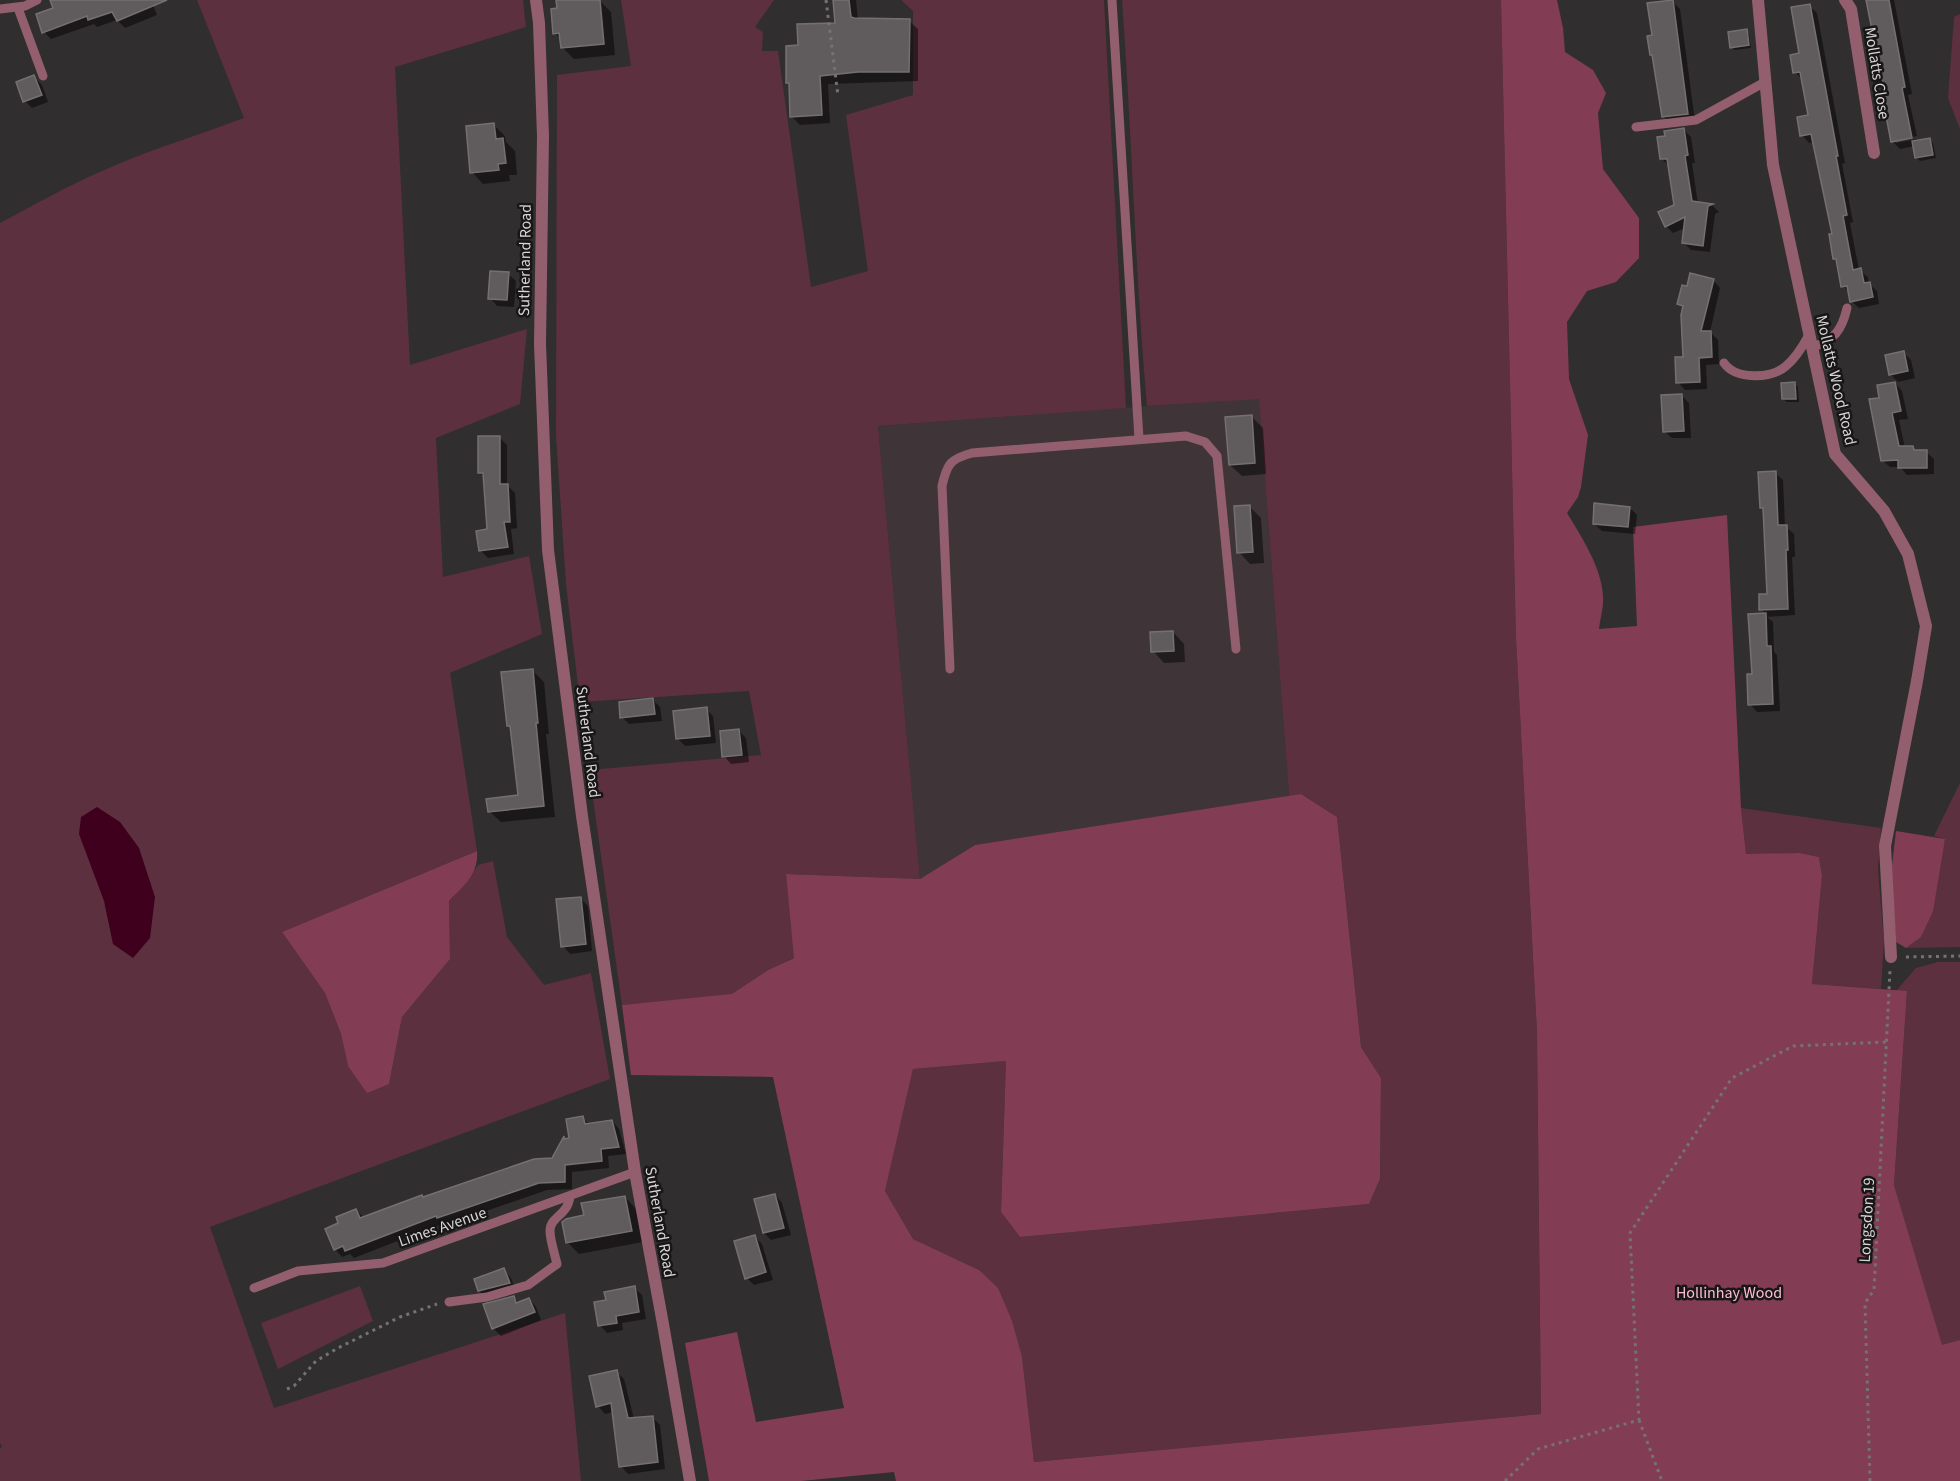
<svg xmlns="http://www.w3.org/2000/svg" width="1960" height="1481" viewBox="0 0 1960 1481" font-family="'Source Sans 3',sans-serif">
  <rect width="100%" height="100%" fill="#312e2f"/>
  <path fill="#3f3538" d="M1259,398L1289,796L975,845L920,879L878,426Z"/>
  <g fill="#5c303f">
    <path d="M197,0H523L526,27L395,67L410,365L527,329L520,404L436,438L443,577L529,556L542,634L450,673L477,851L282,932L325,993L341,1034L348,1066L389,1084L402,1017L450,959L449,901L464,886L478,865L493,861L507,937L544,985L591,973L610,1079L210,1227L274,1408L565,1313L581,1481H0V1449L2,1446L0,1443V223C34,205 67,186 102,171C148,150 196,136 244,118Z"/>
    <path d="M621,0H774L755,27L763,32L762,51H778L811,287L868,271L846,115L913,95V11L901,0H1104L1126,408L878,426L920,879L786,874L795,957L768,970L732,995L622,1005L589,770L761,755L749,691L580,702L566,584L556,436L557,75L631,66Z"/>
    <path d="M1122,0H1501L1516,638L1537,1032L1541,1414L1034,1462L1022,1357L979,1270L913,1239L885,1191L913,1069L1006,1061L1001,1212L1020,1237L1369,1204L1380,1179L1381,1078L1361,1047L1337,817L1301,794L1289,796L1259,399L1147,406C1135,271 1132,135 1122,0Z"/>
    <path d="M1960,14V129L1948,98L1954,17Z"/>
    <path d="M1960,783V947L1906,948L1921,937L1945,839L1934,836Z"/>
    <path d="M1741,808L1881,828L1878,870L1884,941L1881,989L1812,984L1822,876L1819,857L1800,853L1746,855Z"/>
    <path d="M1938,962H1960V1340L1942,1346L1894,1185L1907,992L1896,991L1916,968Z"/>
    <path d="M360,1286L373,1321L278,1369L261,1323Z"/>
  </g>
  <g fill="#823d55">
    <path d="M1501,0H1557L1563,28L1565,52L1593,70L1606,93L1598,113L1603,169L1639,218V258L1616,282L1587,291L1567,322L1569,379L1588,435L1581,487L1578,497L1567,513C1581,536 1602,568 1603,596C1604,606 1600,619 1599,629L1637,626L1633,527L1727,515L1741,808L1746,854L1800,853L1819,857L1822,876L1812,984L1907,991L1894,1185L1942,1345L1960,1340V1481H896L894,1472L801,1481H709L685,1343L737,1332L756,1422L844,1408L773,1077L631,1075L622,1005L732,994L768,970L794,958L786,874L920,879L975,845L1301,794L1337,817L1361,1047L1381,1078L1380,1179L1369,1204L1020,1237L1001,1212L1006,1061L913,1069L885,1191L913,1239L979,1270L998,1288L1012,1321L1022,1357L1034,1462L1541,1414L1537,1032L1516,638Z"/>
    <path d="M1896,831L1945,839L1933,911L1921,937L1906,948L1896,942L1891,874Z"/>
    <path d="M477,851C479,874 464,886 449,901L450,959L402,1017L389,1084L367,1093L348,1066L341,1034L325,993L282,932Z"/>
  </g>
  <path fill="#3e001c" d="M97,807L120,822L139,848L155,897L150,938L133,958L113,944L104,901L79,834L81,817Z"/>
  <g fill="#0007">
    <path d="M60,0H151L157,15L125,28L117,20L97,27L94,24L51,39L44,32Z"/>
    <path d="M558,0H599L611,12L615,55L574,59L562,47L561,39L555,33L559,10Z"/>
    <path d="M834,0H856L858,19L909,21L918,29V81L828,84L830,123L800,125L791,116L790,86L788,83L800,47L836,24Z"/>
    <path d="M1867,0H1894L1912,94L1908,95L1917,136L1896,140V143L1917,139L1918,142L1930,140L1933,143L1936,158L1920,161L1917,158L1915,146L1900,149L1892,141L1887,95Z"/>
    <path d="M1672,1L1680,9L1695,121L1671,124L1663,116L1654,58L1651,54L1653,36Z"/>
    <path d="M1809,6L1817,13L1845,163L1842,164L1853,222L1850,223L1859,270L1868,277L1869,284L1877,291L1879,304L1859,308L1851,301L1850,293L1843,286L1838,262L1835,259L1834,235L1814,142L1809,143L1802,135L1809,116L1803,80L1795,72L1801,54Z"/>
    <path d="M1746,31L1749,34L1751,48L1735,50L1731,47Z"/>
    <path d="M34,77L42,85L48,102L32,108L25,101Z"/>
    <path d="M494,125L505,136L506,142L515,151L517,175H509L510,181L483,184L472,172Z"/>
    <path d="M1684,130L1691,137L1695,163H1692L1698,204L1712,205L1719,212L1715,214L1710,252L1691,250L1684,243L1685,228L1673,233L1666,226L1675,206L1669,166L1662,159Z"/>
    <path d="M508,274L516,281L514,307L497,306L490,298Z"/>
    <path d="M1713,280L1720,288L1710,332L1718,340L1719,364L1706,365L1707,389L1685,390L1678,382L1685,358L1684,309L1679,304L1689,288Z"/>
    <path d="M1904,353L1911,360L1915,378L1898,382L1890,374Z"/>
    <path d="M1794,383L1798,387L1799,402H1787L1783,399Z"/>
    <path d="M1895,383L1902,391L1908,419L1899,420L1905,448H1913L1917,452H1926L1934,459V474L1907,475L1900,467H1890L1882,460L1881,399Z"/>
    <path d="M1681,395L1689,403L1691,438H1672L1664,431Z"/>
    <path d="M1251,416L1263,428L1266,474L1242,476L1230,465Z"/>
    <path d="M500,438L507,445V485L515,493L517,528L511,529L514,554L488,558L480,550L489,531L485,478L480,473Z"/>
    <path d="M1775,473L1783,480L1785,526L1794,534L1795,557H1792L1795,615L1767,617L1773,622L1774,652L1777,655L1780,711L1757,712L1750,704L1754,676L1750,616L1767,615L1761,609L1768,595L1765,511L1761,507Z"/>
    <path d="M1249,506L1261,518L1264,563L1250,564L1239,552Z"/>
    <path d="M1630,508L1637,515L1635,534L1602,531L1594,524Z"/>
    <path d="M1173,632L1184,644L1185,662L1164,663L1153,651Z"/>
    <path d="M532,670L544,682L549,734H546L555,817L501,822L489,811L519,796L512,729L509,725Z"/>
    <path d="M653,700L660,707L662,721L629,724L622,717Z"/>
    <path d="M706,709L713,716L716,743L685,746L678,739Z"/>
    <path d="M739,731L746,738L749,762L731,764L724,756Z"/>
    <path d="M580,898L588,906L592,951L570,954L563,946Z"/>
    <path d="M583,1118L590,1125L612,1121L619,1129L626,1154L608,1156L609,1168L572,1172V1189L547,1190L446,1225L444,1223L354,1258L350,1254L342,1257L335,1249L340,1224L356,1210L364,1218L552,1160L564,1139H571Z"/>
    <path d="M775,1195L782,1203L791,1235L771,1240L764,1233Z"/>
    <path d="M625,1197L636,1209L643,1242L579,1254L567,1242L585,1217Z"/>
    <path d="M754,1236L762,1244L773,1280L754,1285L747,1278Z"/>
    <path d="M504,1270L511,1278L516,1291L487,1298L479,1291Z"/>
    <path d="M634,1288L642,1295L646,1319L622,1323L623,1330L607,1333L600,1325L608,1301Z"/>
    <path d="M514,1298L519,1303L529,1299L536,1307L541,1320L501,1336L494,1329L485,1306Z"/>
    <path d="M616,1372L624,1379L634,1419L652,1417L660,1425L665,1469L628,1474L621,1466L614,1412L605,1414L598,1406Z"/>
  </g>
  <g fill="#605c5d" stroke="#747071" stroke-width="1.5">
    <path d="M50,0H167L117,21L112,12L88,20L87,16L42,33L36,14L53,8Z"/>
    <path d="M556,0H600L604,44L561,48L559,33L553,34L551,9L557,8Z"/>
    <path d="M833,0H849L851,17L854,18L910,19L909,72H858L820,76L822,115L790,117L789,83H786V46L798,45L797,24L835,23Z"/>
    <path d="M1673,0L1688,114L1662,117L1652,55H1650L1647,36L1652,35L1647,3Z"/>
    <path d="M1866,0H1889L1905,87L1902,88L1912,138L1891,142L1882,95L1885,94Z"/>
    <path d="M1810,4L1838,156H1836L1847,215L1843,216L1853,270L1861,268L1864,283L1870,282L1873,297L1850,302L1847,286L1841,287L1836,259H1833L1829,234H1832L1811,134L1800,136L1797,117L1808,115L1800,72L1793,73L1790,55L1799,53L1791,7Z"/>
    <path d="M1747,29L1749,45L1730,48L1728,32Z"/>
    <path d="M34,75L42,95L23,102L16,82Z"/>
    <path d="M494,123L496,139L503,138L506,163L498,164L499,170L470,173L466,126Z"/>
    <path d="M1684,128L1688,155L1685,156L1692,201L1713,204L1708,206L1703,246L1682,243L1685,217L1665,227L1658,212L1674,205L1667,159H1660L1657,137L1665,136L1664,131Z"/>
    <path d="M1930,138L1933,155L1915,158L1912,141Z"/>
    <path d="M490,271L509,272L507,300L488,299Z"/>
    <path d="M1690,273L1714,279L1701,331H1711L1712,357L1699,358L1700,382L1676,383L1675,357H1683L1681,315L1683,306L1677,304L1682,285L1687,286Z"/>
    <path d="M1904,351L1908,371L1889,375L1885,355Z"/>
    <path d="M1795,382L1796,399H1782L1781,383Z"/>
    <path d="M1895,382L1901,411L1892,413L1899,446H1913L1914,450H1927V468H1898V460L1881,461L1869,399L1879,398L1877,385Z"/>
    <path d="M1682,394L1684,431L1663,432L1661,395Z"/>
    <path d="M1252,415L1255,463L1229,465L1225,417Z"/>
    <path d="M478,436H500V484H508L510,522H504L508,547L479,551L476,531L487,529L483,473H478Z"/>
    <path d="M1776,471L1778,525H1787L1788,550H1786L1788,609L1759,610V594H1767L1763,508H1760L1758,472Z"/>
    <path d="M1594,503L1630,507L1628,527L1593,524Z"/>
    <path d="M1250,505L1253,552L1237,553L1234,506Z"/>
    <path d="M1766,613L1767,646H1771L1773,704L1748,705L1747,674H1752L1748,614Z"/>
    <path d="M1173,631L1174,651L1151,652L1150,632Z"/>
    <path d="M533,669L538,723H536L544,806L488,812L486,799L518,795L510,726H507L501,672Z"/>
    <path d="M653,698L655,714L620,718L619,702Z"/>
    <path d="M707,707L710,736L676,739L673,711Z"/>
    <path d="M739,729L742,755L722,757L720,731Z"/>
    <path d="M581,897L586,944L561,947L556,899Z"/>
    <path d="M583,1116L585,1124L612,1120L619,1147L601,1149L602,1161L565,1165V1182L539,1183L437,1218L436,1216L345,1251L343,1246L334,1250L325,1229L338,1223L336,1217L356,1209L360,1218L422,1195L423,1197L534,1159L552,1158L564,1136V1139L569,1138L566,1119Z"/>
    <path d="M775,1194L784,1228L763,1233L754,1199Z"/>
    <path d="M625,1196L632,1231L566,1243L562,1222L566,1219L584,1215L581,1203Z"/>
    <path d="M755,1235L766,1272L745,1279L734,1241Z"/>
    <path d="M504,1268L510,1283L478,1291L474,1279Z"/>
    <path d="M635,1286L639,1312L616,1316L617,1323L598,1326L594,1302L606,1300L604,1292Z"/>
    <path d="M514,1296L516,1303L529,1298L535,1312L492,1329L483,1304Z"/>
    <path d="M617,1370L628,1418L653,1416L658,1462L619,1467L611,1403L596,1407L589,1376Z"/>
  </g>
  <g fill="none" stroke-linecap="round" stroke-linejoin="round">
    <g stroke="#757273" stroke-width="3" stroke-dasharray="3 4.5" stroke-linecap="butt">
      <path d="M826,0L838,96"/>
      <path d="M1906,957L1960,956"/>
      <path d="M287,1389L294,1386L316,1361L338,1348L400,1317L437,1304"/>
      <path d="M1639,1420L1662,1481"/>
      <path d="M1505,1481L1538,1449L1639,1420L1630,1233L1732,1078L1793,1046L1886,1042"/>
      <path d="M1870,1481L1865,1303L1874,1290L1890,970"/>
    </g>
    <g stroke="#935f6f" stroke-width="9">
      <path d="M1112,0L1139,439"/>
      <path d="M18,8L43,76"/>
      <path d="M0,9L25,6L37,0"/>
      <path d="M1636,127L1696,120L1765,82"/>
      <path d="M1812,347C1834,341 1842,330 1847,308"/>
      <path d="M1724,363C1736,380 1771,379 1786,366C1796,358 1803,346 1809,335"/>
      <path d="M950,669L942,486C947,464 950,459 972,453L1186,436L1205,442L1217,456L1236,649"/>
      <path d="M254,1288L298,1271L383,1263L635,1172"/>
      <path d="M449,1302L487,1297L528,1285L557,1264C555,1255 550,1240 550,1231C550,1216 568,1216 570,1196"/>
    </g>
    <g stroke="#935f6f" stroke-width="12">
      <path d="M536,0L539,23L543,136L540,344L548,550L582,816L635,1172L663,1324L690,1481"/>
      <path d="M1758,0L1773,165L1835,454L1884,511L1908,554L1926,626L1917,681L1885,846L1891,957"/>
      <path d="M1845,0L1851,9L1874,153"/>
    </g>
  </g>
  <g text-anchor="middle" stroke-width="5" stroke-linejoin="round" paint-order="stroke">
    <g font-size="16" fill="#d8d5d6" stroke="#181617">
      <text transform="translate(1878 73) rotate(81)" y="6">Mollatts Close</text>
      <text transform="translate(524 260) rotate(-89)" y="6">Sutherland Road</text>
      <text transform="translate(1837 380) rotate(77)" y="6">Mollatts Wood Road</text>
      <text transform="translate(589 742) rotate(83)" y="6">Sutherland Road</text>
      <text transform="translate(1866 1220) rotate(-87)" y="6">Longsdon 19</text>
      <text transform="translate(661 1222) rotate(80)" y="6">Sutherland Road</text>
      <text transform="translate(442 1226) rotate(-19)" y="6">Limes Avenue</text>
    </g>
    <g font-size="16" fill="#fdbdd0" stroke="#181617">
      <text x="1729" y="1298">Hollinhay Wood</text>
    </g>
  </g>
</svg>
